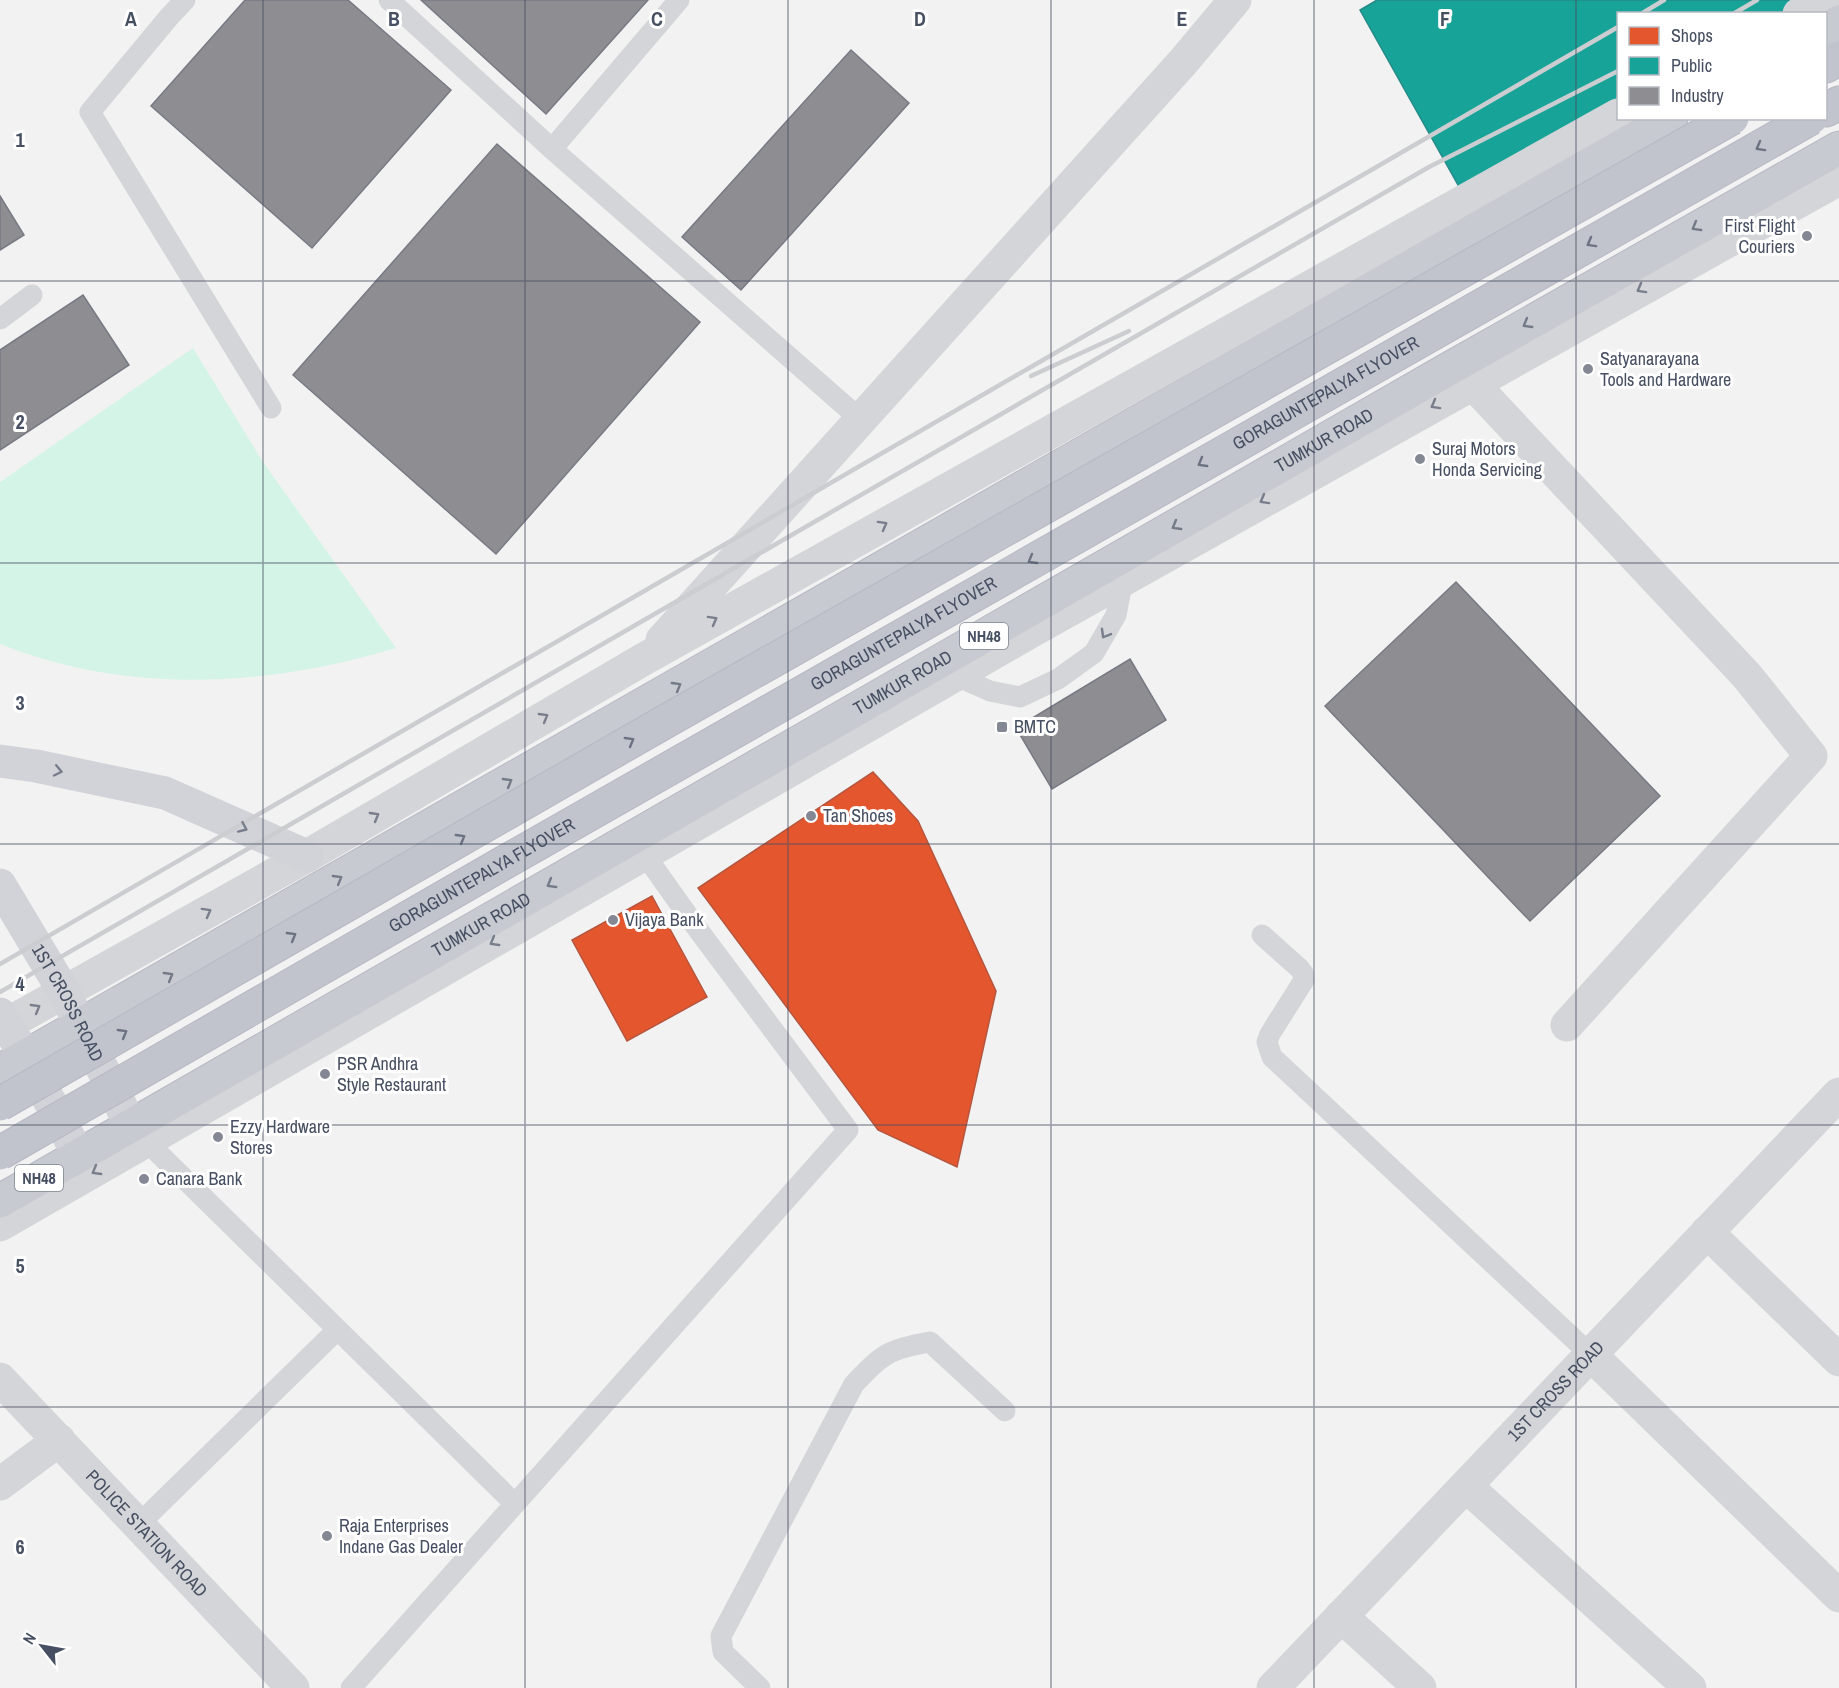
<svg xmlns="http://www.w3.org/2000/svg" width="1839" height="1688" viewBox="0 0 1839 1688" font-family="'Archivo Narrow',sans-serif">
  <rect width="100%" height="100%" fill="#f3f2f2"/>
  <path fill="#d5f4e8" d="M193,348L263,462L396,648C268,687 127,695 0,644V482Z"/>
  <g fill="#e4572e" stroke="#b5553e" stroke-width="1.5">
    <path d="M873,772L918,821L996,991L957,1167L878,1130L698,888Z"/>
    <path d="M652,896L707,997L627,1041L572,940Z"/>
  </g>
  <path fill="#17a398" stroke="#258a88" stroke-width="1.5" d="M1377,0H1822L1798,14H1618V115L1467,201L1360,10Z"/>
  <g fill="#8d8d92" stroke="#787a84" stroke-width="1.5">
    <path d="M245,0H348L451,90L312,248L151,106Z"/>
    <path d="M421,0H648L546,114Z"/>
    <path d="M851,50L909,103L741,290L682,237Z"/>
    <path d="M497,144L700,322L496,554L293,375Z"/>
    <path d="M0,196L24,235L0,250Z"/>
    <path d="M83,295L129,365L0,450V350Z"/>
    <path d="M1456,582L1660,796L1530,921L1325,706Z"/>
    <path d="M1130,659L1166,720L1052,789L1016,728Z"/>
  </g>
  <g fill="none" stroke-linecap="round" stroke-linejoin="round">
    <defs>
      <g id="trunk">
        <path d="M1826,30L1839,22"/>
        <path d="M0,1071L1671,118"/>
        <path id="s4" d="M0,1201L1447,370L1839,148"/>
      </g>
      <g id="motorway">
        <path d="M1826,66L1839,58"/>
        <path d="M1826,110L1839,103"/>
      </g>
    </defs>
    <use href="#trunk" stroke="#b6b9c3" stroke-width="35"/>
    <use href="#motorway" stroke="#b6b9c3" stroke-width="35"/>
    <g stroke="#d4d5d8" stroke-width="21">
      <path d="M185,0L169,17L90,112L271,408"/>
      <path d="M389,0L552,149L860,419"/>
      <path d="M552,149L679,0"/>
      <path d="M0,319L32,295"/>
      <path d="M954,675L990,691L1020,697L1058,679L1094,653L1116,615L1123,579"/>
      <path d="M1262,935L1299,968L1303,973L1304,980L1270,1034L1267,1042L1272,1057L1591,1355"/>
      <path d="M147,1142L515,1504"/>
      <path d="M139,1524L337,1330"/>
      <path d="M351,1688L848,1130L699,931L645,855"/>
      <path d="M760,1688L723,1652L721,1636L854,1384C883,1354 888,1349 930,1342L1005,1411"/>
    </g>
    <g stroke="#d4d5d8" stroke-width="33">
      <path d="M1473,384L1747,676L1811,756L1567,1025"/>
      <path d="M1707,1232L1839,1360"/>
      <path d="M1591,1355L1839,1596"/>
      <path d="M0,1484L59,1440"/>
      <path d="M1466,1486L1690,1688"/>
      <path d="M1341,1616L1420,1688"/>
      <path id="s1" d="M1273,1688L1839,1094"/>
    </g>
    <g stroke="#d4d5d8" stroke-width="33">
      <path d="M1799,14L1823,0"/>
      <path d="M662,640L1183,62L1235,0"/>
      <path d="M0,1028L307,856L644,659L1618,115"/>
      <path d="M0,1225L1032,631L1839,179"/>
      <path id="s2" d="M0,1379L293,1688"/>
    </g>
    <g stroke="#d2d3d8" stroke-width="33">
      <path d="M0,761L36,766L165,793L307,856"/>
      <path id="s3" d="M0,885L64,992L131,1126"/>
      <path d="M0,1014L26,1057L79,1156"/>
    </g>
    <use href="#trunk" stroke="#c7cad0" stroke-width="33"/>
    <use href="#motorway" stroke="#c1c4cd" stroke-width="33"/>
    <g stroke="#cbcdd0" stroke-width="4.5">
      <path d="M1641,14L1664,0"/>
      <path d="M1733,14L1757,0"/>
      <path d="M1031,376L1129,331"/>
      <path d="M0,964L1618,27"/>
      <path d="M0,992L1429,167L1618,71"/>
    </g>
    <defs>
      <g id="motorway-bridge">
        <path d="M0,1104L661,724L1732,118"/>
        <path id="s5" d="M0,1153C602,805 1206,460 1811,118"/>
      </g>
    </defs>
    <use href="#motorway-bridge" stroke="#b6b9c3" stroke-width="35" stroke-linecap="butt"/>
    <use href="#motorway-bridge" stroke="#c1c4cd" stroke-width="33"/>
  </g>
  <defs><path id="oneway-chevron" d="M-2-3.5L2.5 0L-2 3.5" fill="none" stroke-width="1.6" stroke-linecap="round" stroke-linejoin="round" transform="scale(1.5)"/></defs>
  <g stroke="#6c7282">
    <use href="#oneway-chevron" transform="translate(1760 147) rotate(151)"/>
    <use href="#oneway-chevron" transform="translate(1591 243) rotate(151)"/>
    <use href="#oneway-chevron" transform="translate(1202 463) rotate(150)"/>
    <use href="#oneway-chevron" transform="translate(1032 560) rotate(150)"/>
    <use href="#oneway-chevron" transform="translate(630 741) rotate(-30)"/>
    <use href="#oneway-chevron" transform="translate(461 838) rotate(-30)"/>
    <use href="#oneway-chevron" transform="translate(292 936) rotate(-30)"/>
    <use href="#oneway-chevron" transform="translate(123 1033) rotate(-30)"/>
  </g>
  <g stroke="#747a88">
    <use href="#oneway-chevron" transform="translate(1696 227) rotate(150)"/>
    <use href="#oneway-chevron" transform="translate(1527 324) rotate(150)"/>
    <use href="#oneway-chevron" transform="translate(1176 526) rotate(150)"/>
    <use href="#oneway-chevron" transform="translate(677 686) rotate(-30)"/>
    <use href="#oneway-chevron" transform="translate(508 782) rotate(-30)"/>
    <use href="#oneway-chevron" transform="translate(338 879) rotate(-30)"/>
    <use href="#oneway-chevron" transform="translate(551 884) rotate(150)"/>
    <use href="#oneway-chevron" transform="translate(169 976) rotate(-30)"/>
  </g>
  <g stroke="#787e8b">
    <use href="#oneway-chevron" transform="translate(1641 289) rotate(151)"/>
    <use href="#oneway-chevron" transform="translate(1435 405) rotate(151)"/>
    <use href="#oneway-chevron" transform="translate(1264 500) rotate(151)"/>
    <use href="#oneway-chevron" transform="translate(883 525) rotate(-29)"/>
    <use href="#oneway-chevron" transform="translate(713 620) rotate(-29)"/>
    <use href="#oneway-chevron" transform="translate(1105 634) rotate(120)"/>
    <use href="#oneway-chevron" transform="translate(544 717) rotate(-30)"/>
    <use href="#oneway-chevron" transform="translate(375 816) rotate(-30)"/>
    <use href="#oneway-chevron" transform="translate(207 912) rotate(-29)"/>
    <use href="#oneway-chevron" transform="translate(494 942) rotate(150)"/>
    <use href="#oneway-chevron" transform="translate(36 1008) rotate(-30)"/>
    <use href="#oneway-chevron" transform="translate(96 1171) rotate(150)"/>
  </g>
  <g stroke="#787d8b">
    <use href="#oneway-chevron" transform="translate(58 771) rotate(12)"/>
    <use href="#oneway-chevron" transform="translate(243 828) rotate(24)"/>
  </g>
  <path fill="none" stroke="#474f62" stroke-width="1.5" stroke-opacity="0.55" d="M263,0V1688M525,0V1688M788,0V1688M1051,0V1688M1314,0V1688M1576,0V1688M0,281H1839M0,563H1839M0,844H1839M0,1125H1839M0,1407H1839"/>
  <g fill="#838894" stroke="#fff" stroke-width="2">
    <circle cx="1807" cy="236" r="6"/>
    <circle cx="1588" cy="369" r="6"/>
    <circle cx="1420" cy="459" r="6"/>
    <rect x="996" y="721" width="12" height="12" rx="3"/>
    <circle cx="811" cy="816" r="6"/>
    <circle cx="613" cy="920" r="6"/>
    <circle cx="325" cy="1074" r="6"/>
    <circle cx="218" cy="1137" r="6"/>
    <circle cx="144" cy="1179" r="6"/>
    <circle cx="327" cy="1536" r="6"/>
  </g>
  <g text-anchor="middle" stroke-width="6" stroke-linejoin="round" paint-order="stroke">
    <g fill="#fff" stroke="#7e8491" stroke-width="1.5">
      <rect x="960" y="623" width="48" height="26" rx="4.5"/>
      <rect x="15" y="1165" width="48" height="26" rx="4.5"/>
    </g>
    <g font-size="16" font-weight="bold" fill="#474f62">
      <text x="984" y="642">NH48</text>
      <text x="39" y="1184">NH48</text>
    </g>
    <g font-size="18" fill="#474f62" stroke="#fff" text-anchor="start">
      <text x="1795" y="232" text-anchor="end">First Flight<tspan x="1795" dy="21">Couriers</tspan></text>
      <text x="1600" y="365">Satyanarayana<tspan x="1600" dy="21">Tools and Hardware</tspan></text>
      <text x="1432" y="455">Suraj Motors<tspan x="1432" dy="21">Honda Servicing</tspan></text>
      <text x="1014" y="733">BMTC</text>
      <text x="823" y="822">Tan Shoes</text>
      <text x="625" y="926">Vijaya Bank</text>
      <text x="337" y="1070">PSR Andhra<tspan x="337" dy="21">Style Restaurant</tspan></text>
      <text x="230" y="1133">Ezzy Hardware<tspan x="230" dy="21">Stores</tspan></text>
      <text x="156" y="1185">Canara Bank</text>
      <text x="339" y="1532">Raja Enterprises<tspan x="339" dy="21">Indane Gas Dealer</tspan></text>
    </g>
    <g font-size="18" fill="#474f62" stroke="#fff">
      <text dy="6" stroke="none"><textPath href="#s5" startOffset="1528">GORAGUNTEPALYA FLYOVER</textPath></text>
      <text dy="6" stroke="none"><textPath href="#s4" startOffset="1527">TUMKUR ROAD</textPath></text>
      <text dy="6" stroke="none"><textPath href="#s5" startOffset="1042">GORAGUNTEPALYA FLYOVER</textPath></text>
      <text dy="6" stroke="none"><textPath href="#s4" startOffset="1041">TUMKUR ROAD</textPath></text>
      <text dy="6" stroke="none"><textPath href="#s5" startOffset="556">GORAGUNTEPALYA FLYOVER</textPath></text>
      <text dy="6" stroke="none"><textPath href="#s4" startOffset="555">TUMKUR ROAD</textPath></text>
      <text dy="6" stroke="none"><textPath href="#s3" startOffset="136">1ST CROSS ROAD</textPath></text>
      <text dy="6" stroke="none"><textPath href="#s1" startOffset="410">1ST CROSS ROAD</textPath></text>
      <text dy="6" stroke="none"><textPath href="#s2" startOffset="213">POLICE STATION ROAD</textPath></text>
    </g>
  </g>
  <g font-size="20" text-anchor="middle" font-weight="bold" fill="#474f62" stroke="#fff" stroke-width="6" stroke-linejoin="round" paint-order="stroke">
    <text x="131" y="26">A</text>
    <text x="394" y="26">B</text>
    <text x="657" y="26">C</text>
    <text x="920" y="26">D</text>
    <text x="1182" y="26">E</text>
    <text x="1445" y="26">F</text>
    <text x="20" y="147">1</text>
    <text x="20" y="429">2</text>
    <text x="20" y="710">3</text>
    <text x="20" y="991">4</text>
    <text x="20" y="1273">5</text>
    <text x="20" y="1554">6</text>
  </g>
  <rect x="1617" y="12" width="210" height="108" fill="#ffffff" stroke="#b5b9c0" stroke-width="1.5"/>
  <rect x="1629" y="27" width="30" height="18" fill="#e4572e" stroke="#b5b9c0" stroke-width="1.5"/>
  <text x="1671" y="42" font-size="18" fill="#474f62">Shops</text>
  <rect x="1629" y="57" width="30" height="18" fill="#17a398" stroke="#b5b9c0" stroke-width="1.5"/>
  <text x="1671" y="72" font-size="18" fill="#474f62">Public</text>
  <rect x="1629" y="87" width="30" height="18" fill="#8d8d92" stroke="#b5b9c0" stroke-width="1.5"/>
  <text x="1671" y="102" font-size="18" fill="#474f62">Industry</text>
  <g transform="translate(42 1646) rotate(301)" stroke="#ffffff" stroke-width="4.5" paint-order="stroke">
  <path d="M0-4.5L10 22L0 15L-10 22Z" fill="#474f62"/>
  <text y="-9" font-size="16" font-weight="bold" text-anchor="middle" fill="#474f62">N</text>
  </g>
</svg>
